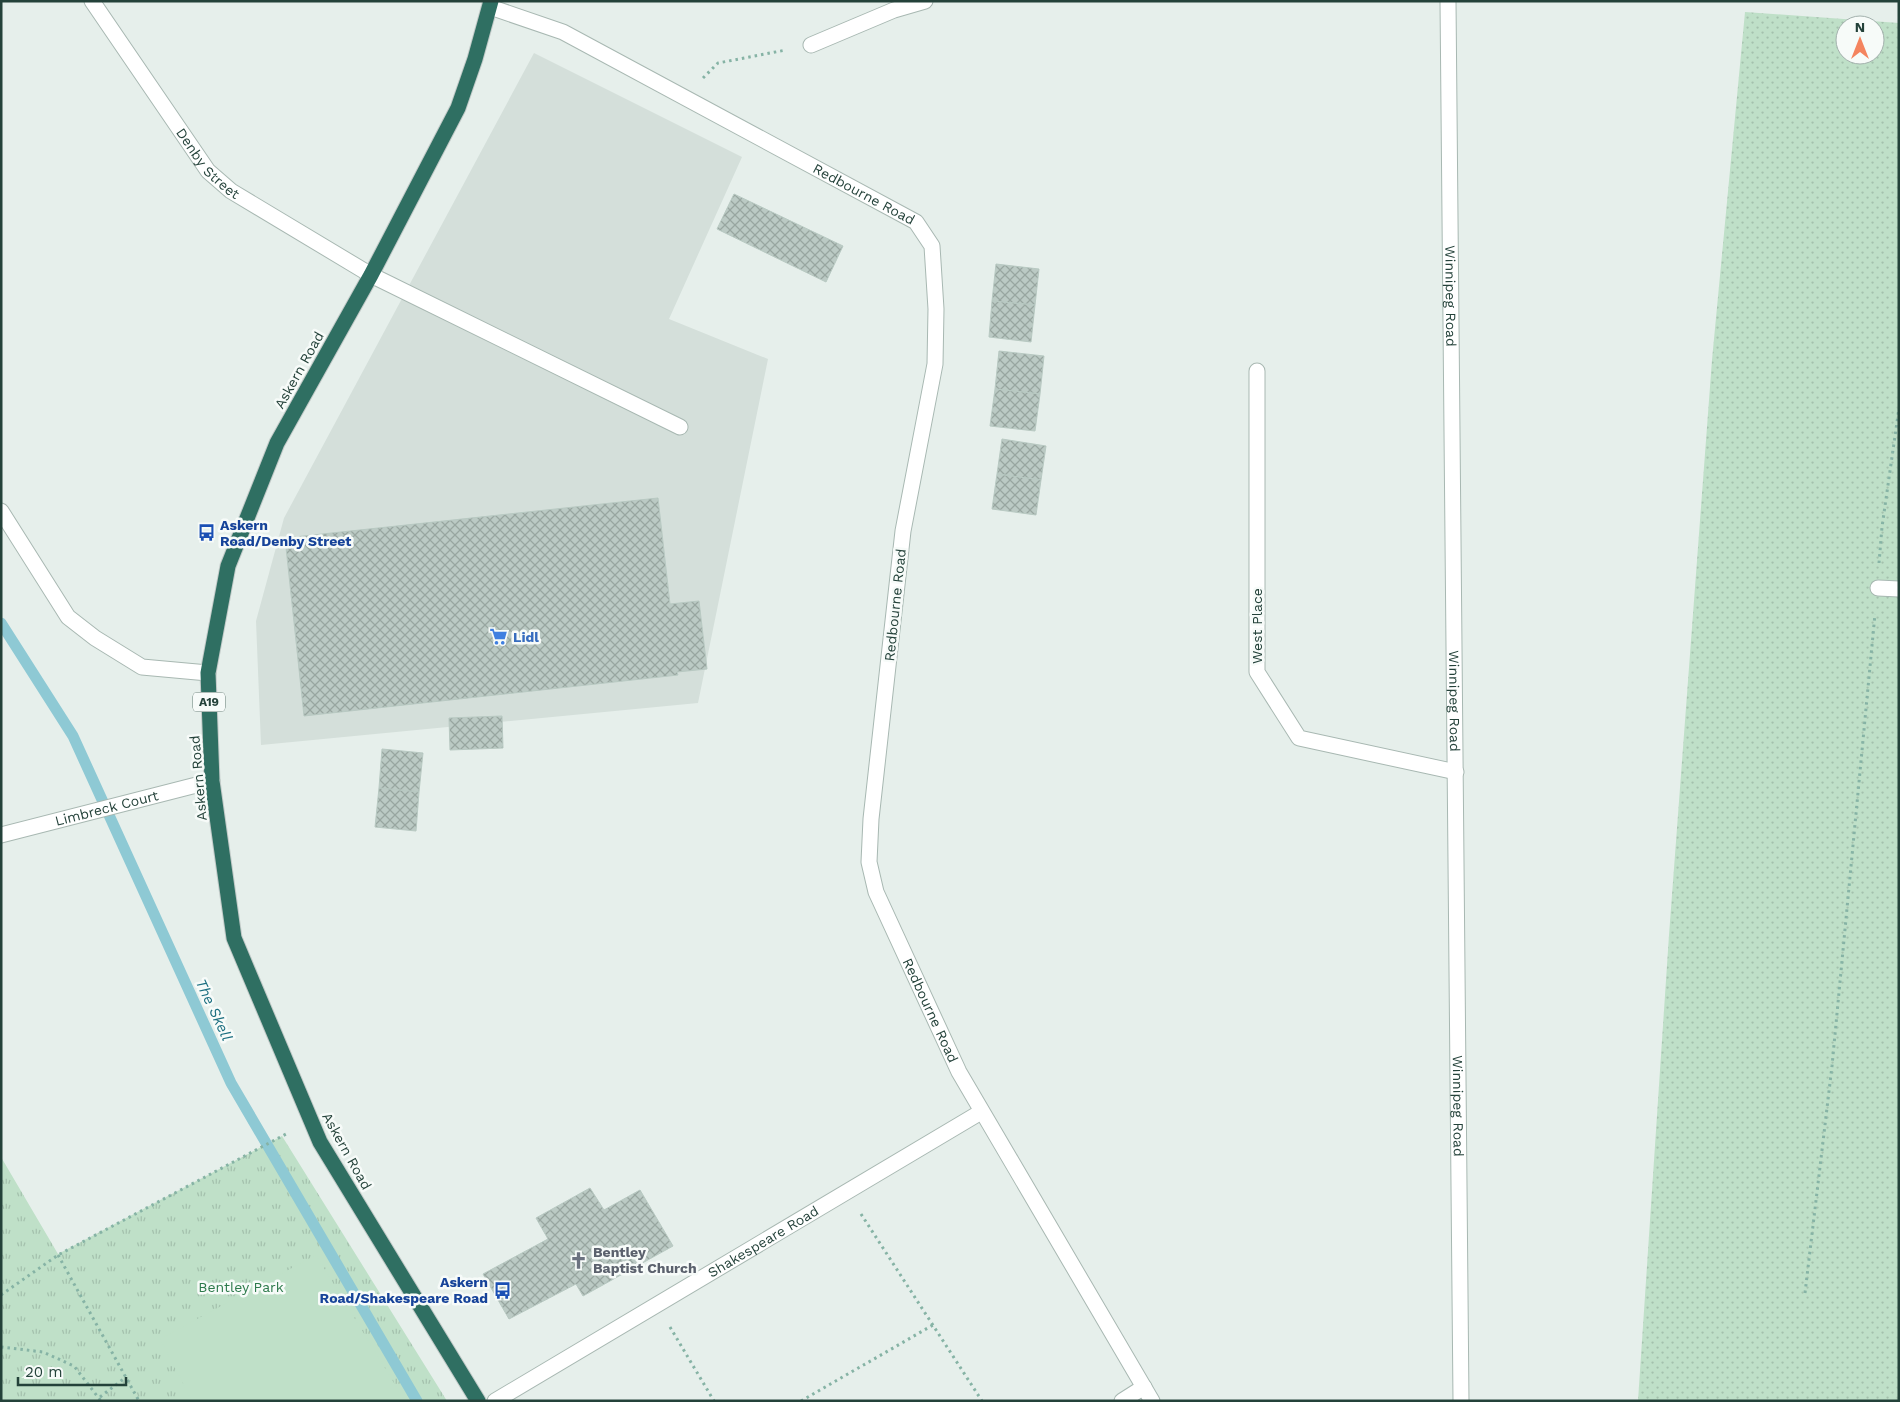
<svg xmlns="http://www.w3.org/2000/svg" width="1900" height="1402" viewBox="0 0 1900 1402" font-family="'Work Sans',sans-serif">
  <defs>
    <pattern id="grass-tufts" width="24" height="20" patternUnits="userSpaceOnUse" patternTransform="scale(1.25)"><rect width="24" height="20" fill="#bfe0c8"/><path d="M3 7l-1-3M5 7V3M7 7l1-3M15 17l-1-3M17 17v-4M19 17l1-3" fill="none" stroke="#a4c1ad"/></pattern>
    <pattern id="garden-dots" width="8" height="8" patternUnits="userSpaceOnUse" patternTransform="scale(1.25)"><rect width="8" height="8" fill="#bfe0c8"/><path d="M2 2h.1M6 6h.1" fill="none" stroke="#a4c1ad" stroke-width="1.8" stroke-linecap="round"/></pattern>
    <pattern id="building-cross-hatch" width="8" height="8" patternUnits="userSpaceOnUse" patternTransform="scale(1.25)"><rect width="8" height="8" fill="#bbcac4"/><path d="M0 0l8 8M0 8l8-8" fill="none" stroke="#98a6a0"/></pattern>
  </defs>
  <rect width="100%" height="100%" fill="#e6efeb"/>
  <path fill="#d4dfda" d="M534,53L742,157L669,319L768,359L698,703L261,745L256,621L284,518Z"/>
  <path fill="url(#grass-tufts)" d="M282,1136L447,1401H1V1157L58,1254Z"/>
  <path fill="url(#garden-dots)" fill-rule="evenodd" d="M1745,12L1899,23V1401H1638L1669,935L1712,360ZM1845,25H1875V55H1845Z"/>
  <path fill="#bfe0c8" d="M316,1255L405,1401H192L160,1339Z"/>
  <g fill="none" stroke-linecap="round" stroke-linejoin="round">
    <path stroke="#8ec9d4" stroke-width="11" d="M1,623L73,736L231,1083L417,1401"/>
  </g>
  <g fill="url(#building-cross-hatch)" stroke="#b8c9c2">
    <path d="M734,194L843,246L826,282L717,229Z"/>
    <path d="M996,264L1039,269L1035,305L992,301Z"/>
    <path d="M992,301L1035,305L1031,342L989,337Z"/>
    <path d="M999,351L1044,356L1040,394L995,389Z"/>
    <path d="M995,389L1040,394L1035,431L990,426Z"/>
    <path d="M1002,439L1046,446L1041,480L997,474Z"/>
    <path d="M997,474L1041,480L1036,515L992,509Z"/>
    <path d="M658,498L670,604L699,601L707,669L677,672L678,675L304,716L285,538Z"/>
    <path d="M502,716L503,748L450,750L449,718Z"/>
    <path d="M382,749L423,753L419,792L379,788Z"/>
    <path d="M379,788L419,792L416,831L375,827Z"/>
    <path d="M590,1188L604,1210L640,1190L673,1246L583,1296L576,1284L509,1319L483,1274L548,1239L536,1218Z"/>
  </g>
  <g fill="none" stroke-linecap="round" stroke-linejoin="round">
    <defs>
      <g id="lane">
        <path d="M371,275L680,427"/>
        <path d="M1,511L68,617L95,638L142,667L208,673"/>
        <path d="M1878,588L1899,589"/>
      </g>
      <g id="street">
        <path id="s1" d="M92,1L208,171L231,191L371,275"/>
        <path id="s2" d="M1448,1L1461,1401"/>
        <path id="s3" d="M490,7L563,32L916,222L932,246L936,309L935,364L903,531L871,819L869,862L876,892L959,1072L1152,1401"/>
        <path d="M811,45L894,10L925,1"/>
        <path d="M1257,371V672L1299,738L1456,772"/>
        <path id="s4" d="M1,835L212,781"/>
        <path id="s5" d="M495,1401L981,1112"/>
        <path d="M1122,1401L1144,1387"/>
      </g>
      <path id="highway" d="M478,1401L320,1142L234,938L212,781L208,673L228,566L277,443L371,275L458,108L475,59L491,1"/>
    </defs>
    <use href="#lane" stroke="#a8b8b2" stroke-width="17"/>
    <use href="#street" stroke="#a8b8b2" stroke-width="17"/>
    <use href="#highway" stroke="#c2cac8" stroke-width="17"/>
    <g stroke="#86b3a5" stroke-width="3" stroke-dasharray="2.5 4" stroke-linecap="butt">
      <path d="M703,78L718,63L786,50"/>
      <path d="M1879,563L1882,527L1899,408"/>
      <path d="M861,1214L982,1401"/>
      <path d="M58,1255L139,1401"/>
      <path d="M1805,1293L1832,1066L1875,614"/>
      <path d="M1,1295L58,1255L288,1133"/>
      <path d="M670,1327L714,1401"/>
      <path d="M1,1347L43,1352L74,1366L101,1401"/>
      <path d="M100,1397L126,1377"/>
      <path d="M801,1401L933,1325"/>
    </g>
    <use href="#lane" stroke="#fff" stroke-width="15"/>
    <use href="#street" stroke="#fff" stroke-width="15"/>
    <use href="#highway" stroke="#2f6f62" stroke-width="15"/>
  </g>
  <defs>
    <symbol id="bus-bare" viewBox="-9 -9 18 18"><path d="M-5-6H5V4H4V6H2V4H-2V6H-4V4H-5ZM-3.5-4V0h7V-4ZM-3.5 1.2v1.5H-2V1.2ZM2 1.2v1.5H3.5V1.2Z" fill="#1a4fb4" stroke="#f7fbf9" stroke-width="2.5" paint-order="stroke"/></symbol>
    <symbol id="supermarket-bare" viewBox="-9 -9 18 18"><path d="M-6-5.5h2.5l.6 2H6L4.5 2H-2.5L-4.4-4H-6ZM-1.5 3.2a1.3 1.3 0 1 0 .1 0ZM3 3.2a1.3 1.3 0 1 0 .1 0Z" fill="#3f7fe0" stroke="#f7fbf9" stroke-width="2.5" paint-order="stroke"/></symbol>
    <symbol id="church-bare" viewBox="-9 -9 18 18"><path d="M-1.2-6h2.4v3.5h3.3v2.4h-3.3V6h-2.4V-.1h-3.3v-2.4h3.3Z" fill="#6b7280" stroke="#f7fbf9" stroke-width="2.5" paint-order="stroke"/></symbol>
  </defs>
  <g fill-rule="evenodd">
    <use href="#bus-bare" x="194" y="520" width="25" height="25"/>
    <use href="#supermarket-bare" x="486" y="624" width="25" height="25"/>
    <use href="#church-bare" x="566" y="1248" width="25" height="25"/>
    <use href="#bus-bare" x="490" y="1278" width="25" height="25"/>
  </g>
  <g text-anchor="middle" stroke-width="5" stroke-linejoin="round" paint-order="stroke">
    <rect fill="#f7fbf9" stroke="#637a73" stroke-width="1" x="193" y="692.5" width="32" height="19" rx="4"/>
    <g font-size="12" font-weight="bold" fill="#24423a">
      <text x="209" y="706">A19</text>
    </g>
    <g font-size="14" fill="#24423a" stroke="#f7fbf9">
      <text dy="5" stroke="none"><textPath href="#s1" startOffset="200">Denby Street</textPath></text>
      <text dy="5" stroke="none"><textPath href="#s3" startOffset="419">Redbourne Road</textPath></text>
      <text dy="5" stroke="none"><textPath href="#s2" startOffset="295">Winnipeg Road</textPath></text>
      <text transform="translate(299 370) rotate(-61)" y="5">Askern Road</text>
      <text transform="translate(895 605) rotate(-84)" y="5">Redbourne Road</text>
      <text transform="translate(1257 626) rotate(-90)" y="5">West Place</text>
      <text dy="5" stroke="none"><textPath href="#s2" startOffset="700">Winnipeg Road</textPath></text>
      <text transform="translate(198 778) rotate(-95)" y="5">Askern Road</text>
      <text dy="5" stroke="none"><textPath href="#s4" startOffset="109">Limbreck Court</textPath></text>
      <text dy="5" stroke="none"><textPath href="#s3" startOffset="1289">Redbourne Road</textPath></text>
      <text dy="5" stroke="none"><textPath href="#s2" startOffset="1105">Winnipeg Road</textPath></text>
      <text transform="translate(347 1151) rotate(61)" y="5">Askern Road</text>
      <text dy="5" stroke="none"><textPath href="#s5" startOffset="312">Shakespeare Road</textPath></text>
    </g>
    <g font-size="14" font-weight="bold" fill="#164399" stroke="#f7fbf9" text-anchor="start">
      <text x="220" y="530">Askern<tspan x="220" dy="16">Road/Denby Street</tspan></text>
      <text x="488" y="1287" text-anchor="end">Askern<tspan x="488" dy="16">Road/Shakespeare Road</tspan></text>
    </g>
    <g font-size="14" font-weight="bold" fill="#366cbe" stroke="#f7fbf9" text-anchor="start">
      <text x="513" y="642">Lidl</text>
    </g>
    <g font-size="14" font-weight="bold" fill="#5b616d" stroke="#f7fbf9" text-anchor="start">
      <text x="593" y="1257">Bentley<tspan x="593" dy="16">Baptist Church</tspan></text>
    </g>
    <g font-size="14" fill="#2d7a4b" stroke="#f7fbf9">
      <text x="241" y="1292">Bentley Park</text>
    </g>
    <g font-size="15" font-style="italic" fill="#1c6f80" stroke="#f7fbf9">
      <text transform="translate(214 1010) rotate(65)" y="5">The Skell</text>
    </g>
  </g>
  <rect width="1900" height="1402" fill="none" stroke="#24423a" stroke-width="5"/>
  <g transform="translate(1860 40)"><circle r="24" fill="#f7fbf9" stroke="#a3b1ad"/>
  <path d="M0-4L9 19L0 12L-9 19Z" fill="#f4845f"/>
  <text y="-8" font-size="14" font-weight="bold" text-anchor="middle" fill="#24423a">N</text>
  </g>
  <path d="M18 1377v8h108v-8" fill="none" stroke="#24423a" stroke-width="2.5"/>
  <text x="25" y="1377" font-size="15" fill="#24423a" stroke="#f7fbf9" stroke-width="4" paint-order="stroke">20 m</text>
</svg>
